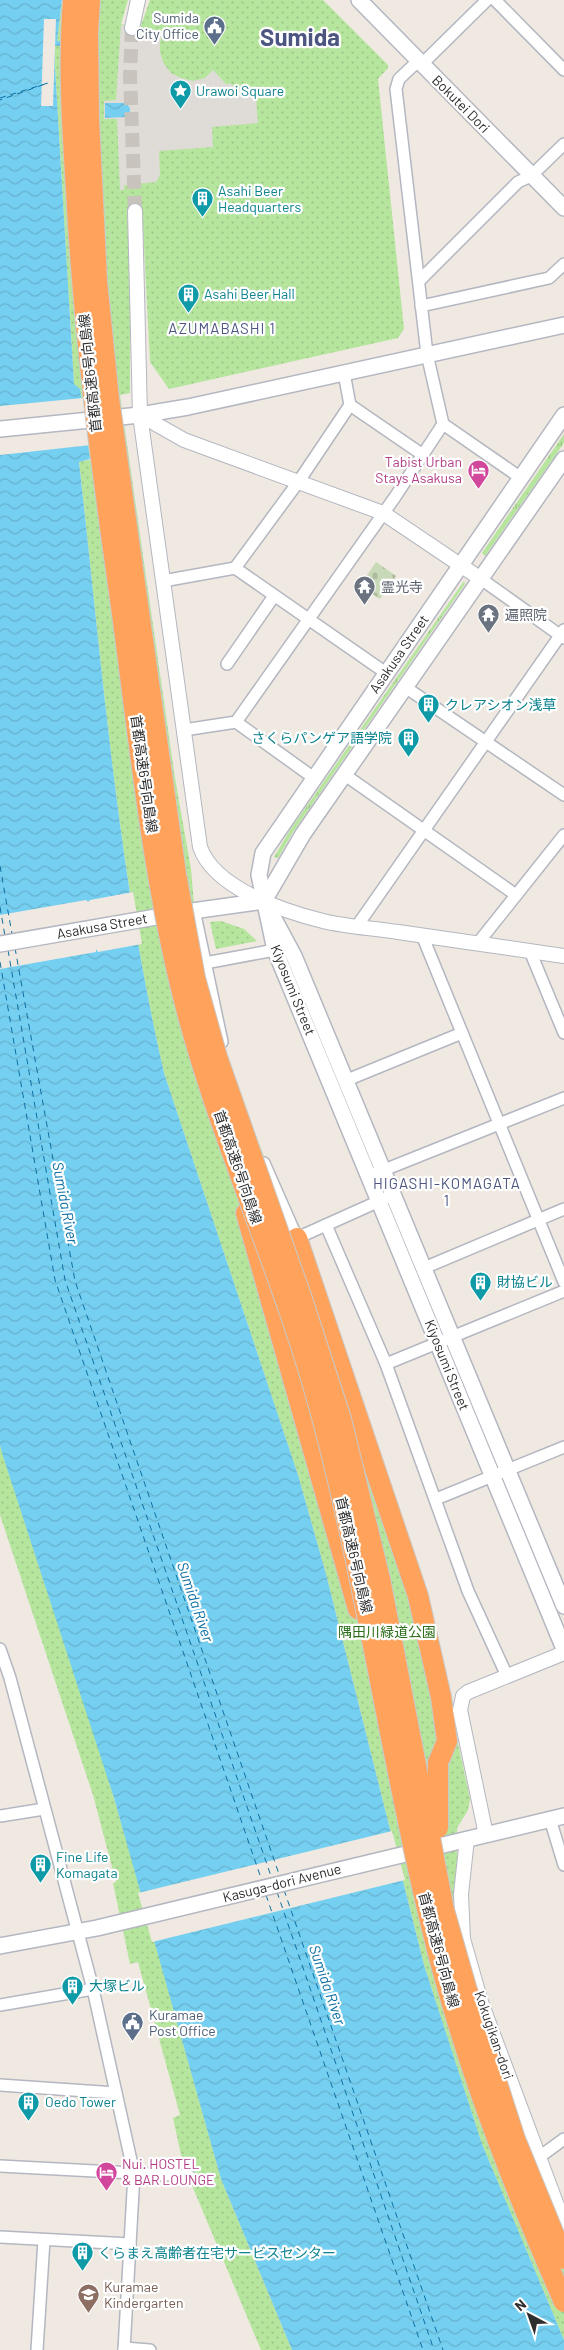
<svg xmlns="http://www.w3.org/2000/svg" width="564" height="2350" viewBox="0 0 564 2350" font-family="Barlow,'Noto Sans JP',sans-serif">
  <defs>
    <pattern id="grass-tufts" width="24" height="20" patternUnits="userSpaceOnUse" patternTransform="scale(1.25)"><rect width="24" height="20" fill="#b6e59e"/><path d="M3 7l-1-3M5 7V3M7 7l1-3M15 17l-1-3M17 17v-4M19 17l1-3" fill="none" stroke="#9dc588"/></pattern>
    <pattern id="cemetery-stones" width="16" height="16" patternUnits="userSpaceOnUse" patternTransform="scale(1.25)"><rect width="16" height="16" fill="#c8d9b8"/><path d="M2 7V4a2 2 0 0 1 4 0v3zM10 15v-3a2 2 0 0 1 4 0v3z" fill="#acbb9e"/></pattern>
    <pattern id="park-dots" width="8" height="8" patternUnits="userSpaceOnUse" patternTransform="scale(1.25)"><rect width="8" height="8" fill="#b6e59e"/><path d="M2 2h.1M6 6h.1" fill="none" stroke="#9dc588" stroke-width="1.8" stroke-linecap="round"/></pattern>
    <pattern id="water-waves" width="16" height="10" patternUnits="userSpaceOnUse" patternTransform="scale(1.25)"><rect width="16" height="10" fill="#75cff0"/><path d="M0 5q4-4 8 0t8 0" fill="none" stroke="#66b2ce"/></pattern>
  </defs>
  <rect width="100%" height="100%" fill="#efe9e1"/>
  <g fill="url(#grass-tufts)">
    <path d="M564,434V443L485,556L482,553Z"/>
    <path d="M464,581L465,584L293,832L278,858L274,857L290,830Z"/>
  </g>
  <path fill="url(#cemetery-stones)" d="M376,562L396,576L380,599L360,586Z"/>
  <g fill="url(#park-dots)">
    <path d="M62,0H128L121,24L140,28L150,0H323L388,65V68L378,79L404,329L398,338L169,389L150,362L142,209L127,210L130,277V393L120,395L175,778L191,869L197,939L215,1022L272,1179L455,1729L470,1799L468,1810L457,1828V1888L464,1952L564,2238V2340L482,2144L424,1965L326,1574L298,1475L164,1073C118,873 102,666 79,461L90,460L80,389L74,384L55,68V46H62L57,41Z"/>
    <path d="M221,921L244,929L257,941L216,949L210,922Z"/>
    <path d="M0,1445L96,1738L129,1849L221,2179L292,2350H261L183,2164L173,2118L180,2115L138,1962L130,1964L113,1883L116,1882L93,1795L0,1515Z"/>
  </g>
  <path fill="#dfdcd8" d="M121,25L164,32L160,42V53L164,64L171,73L181,78L193,81L205,78L213,70L227,85L229,83L256,99L258,123L212,127L213,147L159,151L160,175L156,182L137,184V180L130,181L129,185H124V190H120L117,119H104V101L116,100Z"/>
  <g fill="url(#water-waves)">
    <path d="M0,0H62L57,41L63,42L62,46H55V68L74,384L80,389L90,459L79,462C102,666 118,873 164,1073L298,1475L326,1574L424,1965L482,2144L564,2340V2350H292L221,2179L114,1798L2,1453L0,1445Z"/>
    <path d="M105,103H126L130,108V112L125,117L105,118Z"/>
  </g>
  <g fill="#efe9e1">
    <path d="M44,19H56L53,106H41Z"/>
    <path d="M83,398L91,445L0,455V406Z"/>
    <path d="M133,892L142,944L98,952L96,949V952L0,969V915L86,900L88,902L90,900Z"/>
    <path d="M392,1831L405,1880L152,1942L138,1893Z"/>
  </g>
  <g fill="none" stroke-linecap="round" stroke-linejoin="round">
    <g stroke="#0d6fa3" stroke-width="1" stroke-dasharray="6 5" stroke-linecap="butt">
      <path d="M0,98L48,83L0,100"/>
      <path d="M0,866L12,934"/>
      <path d="M0,907L5,936"/>
      <path d="M15,948L75,1281L280,1877"/>
      <path d="M8,950L65,1280L272,1879"/>
      <path d="M0,962L55,1280L262,1881"/>
      <path d="M284,1890L443,2350"/>
      <path d="M277,1892L434,2350"/>
      <path d="M266,1895L423,2350"/>
    </g>
    <path stroke="#c8c4bd" stroke-width="14" stroke-dasharray="14 7" stroke-linecap="butt" d="M132,28L130,75L135,211"/>
    <defs>
      <g id="minor">
        <path d="M495,0L564,70"/>
        <path d="M418,61L399,79L396,89L427,354L443,424L521,478"/>
        <path d="M422,64L487,0"/>
        <path d="M419,281L518,182L531,176L564,144"/>
        <path d="M421,306L549,278L564,264"/>
        <path d="M350,405L423,455"/>
        <path d="M235,568L386,673"/>
        <path d="M481,579L564,638"/>
        <path d="M163,581L235,568L299,481L350,405L344,373"/>
        <path d="M227,664L274,596"/>
        <path d="M405,687L564,795"/>
        <path d="M236,722L314,778"/>
        <path d="M184,730L236,722L395,497L443,424"/>
        <path d="M345,775L516,895"/>
        <path d="M194,910L222,1042"/>
        <path d="M357,926L564,630"/>
        <path d="M422,935L564,1282"/>
        <path d="M478,943L564,835"/>
        <path d="M530,951L564,1033"/>
        <path d="M205,963L275,950"/>
        <path d="M347,1080L462,1033"/>
        <path d="M264,1163L297,1238L386,1198"/>
        <path d="M369,1176L564,1098"/>
        <path d="M326,1225L386,1364L468,1591L507,1676"/>
        <path d="M424,1268L564,1209"/>
        <path d="M386,1364L564,1291"/>
        <path d="M436,1499L564,1447"/>
        <path d="M0,1649L10,1678L93,1989L134,2174L124,2350"/>
        <path d="M0,1816L44,1809"/>
        <path d="M550,1819L564,1865"/>
        <path d="M0,2005L93,1989"/>
        <path d="M0,2085L116,2093"/>
        <path d="M538,2158L564,2139"/>
        <path d="M0,2166L189,2176"/>
        <path d="M0,2237L130,2244"/>
        <path d="M124,2348L150,2350"/>
        <path d="M37,2350L44,2240"/>
      </g>
      <g id="tertiary">
        <path d="M132,28L138,0"/>
        <path d="M135,211L140,415L200,847C214,888 283,911 323,921C347,927 373,928 398,932C453,940 509,948 564,956"/>
        <path d="M140,415L184,440L383,513L481,579"/>
        <path d="M486,1835L460,1710L463,1696L468,1692L564,1653"/>
        <path d="M467,1839L461,1894L463,1939L481,2002L564,2224"/>
      </g>
      <g id="secondary">
        <path d="M359,0L564,208"/>
        <path d="M564,415L263,853L259,875L275,950L564,1649"/>
        <path d="M0,429L140,415L188,407L564,325"/>
        <path d="M264,901L303,834L564,459"/>
        <path d="M272,915L294,956L564,1606"/>
        <path d="M0,944L185,912L264,901"/>
        <path d="M0,1946L97,1928L564,1816"/>
      </g>
      <g id="motorway">
        <path d="M246,1213L358,1609"/>
        <path d="M297,1238L418,1596L441,1697L447,1741L438,1763"/>
      </g>
    </defs>
    <use href="#minor" stroke="#b4b7c1" stroke-width="14"/>
    <use href="#tertiary" stroke="#b4b7c1" stroke-width="16"/>
    <use href="#secondary" stroke="#b4b7c1" stroke-width="18"/>
    <use href="#motorway" stroke="#c9c9c9" stroke-width="22"/>
    <use href="#minor" stroke="#fff" stroke-width="11"/>
    <use href="#tertiary" stroke="#fff" stroke-width="14"/>
    <use href="#secondary" stroke="#fff" stroke-width="15"/>
    <use href="#motorway" stroke="#ffa35c" stroke-width="20"/>
    <defs>
      <g id="motorway-bridge">
        <path d="M73,0C68,64 72,126 76,190C83,325 100,458 119,592C137,721 149,853 179,980C214,1131 284,1271 323,1421C367,1586 390,1755 430,1921C461,2053 510,2179 564,2302"/>
        <path d="M90,0L88,33L89,119L97,281L109,399L176,874L195,978L217,1057L302,1299L341,1419L380,1579L444,1910L466,1987L515,2139L564,2259"/>
        <path d="M438,1828V1763"/>
      </g>
    </defs>
    <use href="#motorway-bridge" stroke="#c9c9c9" stroke-width="22" stroke-linecap="butt"/>
    <use href="#motorway-bridge" stroke="#ffa35c" stroke-width="20"/>
  </g>
  <defs>
    <symbol id="civic-pin" viewBox="-11 -11 22 30"><path d="M0 17L-7.5 6A9.5 9.5 0 1 1 7.5 6Z" fill="#5c6f8a" stroke="#fff"/><path d="M-.6-6.5H3V-4.5H.6V-3L4-1V1h2V6H-6V1h2V-1L-.6-3ZM-1.2 2.5V6h2.4V2.5Z" fill="#fff"/></symbol>
    <symbol id="sight-pin" viewBox="-11 -11 22 30"><path d="M0 17L-7.5 6A9.5 9.5 0 1 1 7.5 6Z" fill="#0f9aa8" stroke="#fff"/><path d="M0-6L1.8-2.2L6-1.7L2.9 1.2L3.7 5.4L0 3.3L-3.7 5.4L-2.9 1.2L-6-1.7L-1.8-2.2Z" fill="#fff"/></symbol>
    <symbol id="building-pin" viewBox="-11 -11 22 30"><path d="M0 17L-7.5 6A9.5 9.5 0 1 1 7.5 6Z" fill="#0f9aa8" stroke="#fff"/><path d="M-4-6H4V6H1V3H-1V6H-4ZM-2.5-4.3h1.7v1.8h-1.7ZM.8-4.3h1.7v1.8H.8ZM-2.5-1h1.7V.8h-1.7ZM.8-1h1.7V.8H.8Z" fill="#fff"/></symbol>
    <symbol id="hotel-pin" viewBox="-11 -11 22 30"><path d="M0 17L-7.5 6A9.5 9.5 0 1 1 7.5 6Z" fill="#d1479c" stroke="#fff"/><path d="M-6-4.5h1.5V1H6V5H4.5V3h-9V5H-6ZM-4 0a1.8 1.8 0 1 1 3.6 0ZM.5 0V-2.5h3Q6-2.5 6 0Z" fill="#fff"/></symbol>
    <symbol id="temple-pin" viewBox="-11 -11 22 30"><path d="M0 17L-7.5 6A9.5 9.5 0 1 1 7.5 6Z" fill="#6b7280" stroke="#fff"/><path d="M0-6L5-2H3V0L6.5 2.5H4V6H1.5V3h-3V6H-4V2.5H-6.5L-3 0V-2H-5Z" fill="#fff"/></symbol>
    <symbol id="school-pin" viewBox="-11 -11 22 30"><path d="M0 17L-7.5 6A9.5 9.5 0 1 1 7.5 6Z" fill="#8d6e63" stroke="#fff"/><path d="M0-5L7-2L0 1L-7-2ZM-4 1L0 2.5L4 1V4Q0 6-4 4Z" fill="#fff"/></symbol>
  </defs>
  <g fill-rule="evenodd">
    <use href="#civic-pin" x="202" y="14" width="25" height="34"/>
    <use href="#sight-pin" x="168" y="78" width="25" height="34"/>
    <use href="#building-pin" x="190" y="186" width="25" height="34"/>
    <use href="#building-pin" x="176" y="282" width="25" height="34"/>
    <use href="#hotel-pin" x="466" y="458" width="25" height="34"/>
    <use href="#temple-pin" x="352" y="574" width="25" height="34"/>
    <use href="#temple-pin" x="476" y="602" width="25" height="34"/>
    <use href="#building-pin" x="416" y="692" width="25" height="34"/>
    <use href="#building-pin" x="396" y="726" width="25" height="34"/>
    <use href="#building-pin" x="468" y="1270" width="25" height="34"/>
    <use href="#building-pin" x="28" y="1852" width="25" height="34"/>
    <use href="#building-pin" x="60" y="1974" width="25" height="34"/>
    <use href="#civic-pin" x="120" y="2010" width="25" height="34"/>
    <use href="#building-pin" x="16" y="2090" width="25" height="34"/>
    <use href="#hotel-pin" x="94" y="2160" width="25" height="34"/>
    <use href="#building-pin" x="70" y="2240" width="25" height="34"/>
    <use href="#school-pin" x="76" y="2282" width="25" height="34"/>
  </g>
  <g text-anchor="middle" stroke-width="4.5" stroke-linejoin="round" paint-order="stroke">
    <g font-size="14" fill="#4e5e75" stroke="#fff" text-anchor="end">
      <text x="199" y="23">Sumida<tspan x="199" dy="16">City Office</tspan></text>
      <text x="149" y="2020" text-anchor="start">Kuramae<tspan x="149" dy="16">Post Office</tspan></text>
    </g>
    <g font-size="14" fill="#0d838f" stroke="#fff" text-anchor="start">
      <text x="196" y="96">Urawoi Square</text>
      <text x="218" y="196">Asahi Beer<tspan x="218" dy="16">Headquarters</tspan></text>
      <text x="204" y="299">Asahi Beer Hall</text>
      <text x="445" y="710">クレアシオン浅草</text>
      <text x="392" y="743" text-anchor="end">さくらパンゲア語学院</text>
      <text x="497" y="1287">財協ビル</text>
      <text x="56" y="1862">Fine Life<tspan x="56" dy="16">Komagata</tspan></text>
      <text x="89" y="1991">大塚ビル</text>
      <text x="45" y="2107">Oedo Tower</text>
      <text x="98" y="2258">くらまえ高齢者在宅サービスセンター</text>
    </g>
    <g font-size="14" fill="#2e2e2e" stroke="#fff">
      <text transform="translate(461 104) rotate(45)" y="5">Bokutei Dori</text>
      <text transform="translate(90 373) rotate(-96)" y="5">首都高速6号向島線</text>
      <text transform="translate(399 654) rotate(-55)" y="5">Asakusa Street</text>
      <text transform="translate(144 774) rotate(82)" y="5">首都高速6号向島線</text>
      <text transform="translate(102 926) rotate(-10)" y="5">Asakusa Street</text>
      <text transform="translate(293 990) rotate(68)" y="5">Kiyosumi Street</text>
      <text transform="translate(238 1167) rotate(71)" y="5">首都高速6号向島線</text>
      <text transform="translate(447 1365) rotate(68)" y="5">Kiyosumi Street</text>
      <text transform="translate(354 1555) rotate(77)" y="5">首都高速6号向島線</text>
      <text transform="translate(282 1883) rotate(-14)" y="5">Kasuga-dori Avenue</text>
      <text transform="translate(439 1950) rotate(75)" y="5">首都高速6号向島線</text>
      <text transform="translate(494 2035) rotate(71)" y="5">Kokugikan-dori</text>
    </g>
    <g font-size="14" fill="#b23c85" stroke="#fff" text-anchor="end">
      <text x="462" y="467">Tabist Urban<tspan x="462" dy="16">Stays Asakusa</tspan></text>
      <text x="122" y="2169" text-anchor="start">Nui. HOSTEL<tspan x="122" dy="16">&amp; BAR LOUNGE</tspan></text>
    </g>
    <g font-size="14" fill="#5b616d" stroke="#fff" text-anchor="start">
      <text x="381" y="592">霊光寺</text>
      <text x="505" y="620">遍照院</text>
    </g>
    <g font-size="14" fill="#2c6e1b" stroke="#fff">
      <text x="387" y="1637">隅田川緑道公園</text>
    </g>
    <g font-size="14" fill="#785e54" stroke="#fff" text-anchor="start">
      <text x="104" y="2292">Kuramae<tspan x="104" dy="16">Kindergarten</tspan></text>
    </g>
    <g font-size="15" letter-spacing="1" fill="#4d5680" stroke="#fff">
      <text x="222" y="334">AZUMABASHI 1</text>
      <text x="447" y="1189">HIGASHI-KOMAGATA<tspan x="447" dy="17">1</tspan></text>
    </g>
    <g font-size="15" font-style="italic" fill="#0d6fa3" stroke="#fff">
      <text transform="translate(65 1203) rotate(79)" y="5">Sumida River</text>
      <text transform="translate(195 1602) rotate(71)" y="5">Sumida River</text>
      <text transform="translate(327 1985) rotate(71)" y="5">Sumida River</text>
    </g>
    <g font-size="24" font-weight="bold" fill="#4d5680" stroke="#fff">
      <text x="300" y="46">Sumida</text>
    </g>
  </g>
  <g transform="translate(529 2315) rotate(319)" stroke="#ffffff" stroke-width="4" paint-order="stroke">
  <path d="M0-4L9 19L0 12L-9 19Z" fill="#2e2e2e"/>
  <text y="-8" font-size="14" font-weight="bold" text-anchor="middle" fill="#2e2e2e">N</text>
  </g>
</svg>
